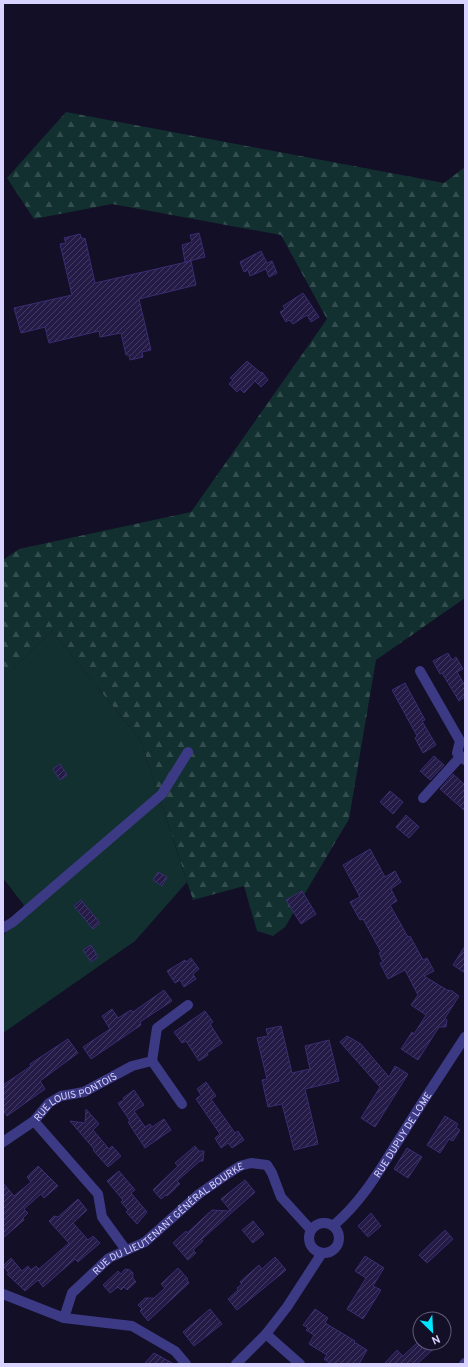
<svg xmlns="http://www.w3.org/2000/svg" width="468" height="1367" viewBox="0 0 468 1367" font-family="Overpass,sans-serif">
  <defs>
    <pattern id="forest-firs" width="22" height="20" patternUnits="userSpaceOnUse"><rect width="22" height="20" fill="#12302f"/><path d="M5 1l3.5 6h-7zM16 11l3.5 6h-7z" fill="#344d4e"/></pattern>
    <pattern id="building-hatch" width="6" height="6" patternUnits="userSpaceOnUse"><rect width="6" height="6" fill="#241b47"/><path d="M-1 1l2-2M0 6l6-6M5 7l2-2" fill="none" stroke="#433b63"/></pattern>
  </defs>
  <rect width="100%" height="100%" fill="#130f26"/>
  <path fill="url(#forest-firs)" d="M66,112L444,183L465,167V598L376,660L349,819L285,927L273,936L257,931L244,886L193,900L141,741L52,631L3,678V560L19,549L191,512L327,319L281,235L112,204L34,219L7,178Z"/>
  <path fill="#12302f" d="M52,631L141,741L187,882L135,941L3,1033V935L29,912L3,878V678Z"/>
  <g fill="url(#building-hatch)" stroke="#3b2d73">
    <path d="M199,233L205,257L185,262L182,245L192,242L190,235Z"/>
    <path d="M80,234L82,239L85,238L95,283L191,261L196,285L139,299L151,350L142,352L143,357L130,360L129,355H126L121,333L100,337L99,331L49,343L45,327L21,333L14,308L72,295L60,244L66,243L64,238Z"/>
    <path d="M261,251L267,263L272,261L277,273L269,277L266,269L250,276L248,270L244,272L240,262Z"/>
    <path d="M303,293L319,317L311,322L307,315L293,324L289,320L286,322L280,312L285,309L283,306Z"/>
    <path d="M247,361L261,373L262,372L268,380L261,387L255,381L244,393L240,389L237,392L229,384L233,380L230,378Z"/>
    <path d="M448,653L452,660L456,657L463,669L457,672L465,686V697L459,701L442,673L440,674L433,661Z"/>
    <path d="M405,683L425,720L422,721L436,745L423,753L415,738L417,736L392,690Z"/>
    <path d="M434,756L444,765L430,780L420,771Z"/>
    <path d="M60,764L67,775L60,780L53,769Z"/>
    <path d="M453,774L465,785V811L440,789Z"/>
    <path d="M390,791L403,802L393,814L380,802Z"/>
    <path d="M406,815L419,827L409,838L396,827Z"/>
    <path d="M370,849L385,877L395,871L401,882L391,889L397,901L390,905L408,937L410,936L423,960L427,958L434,971L424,976L447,990L452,991L459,996L445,1018L447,1020L446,1027H439L418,1060L401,1049L412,1032L414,1034L426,1015L411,1005L418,995L405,970L388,979L380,963L383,962L379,953L381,952L363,919L360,920L350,902L360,897L343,865Z"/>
    <path d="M158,872L167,877L162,886L153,880Z"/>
    <path d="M302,891L316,914L301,924L286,900Z"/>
    <path d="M81,900L100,923L93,929L74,906Z"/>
    <path d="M91,945L98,957L91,962L83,950Z"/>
    <path d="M465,946V973L453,965Z"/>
    <path d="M191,958L199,969L193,974L196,979L184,987L180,980L175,983L167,971L185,960L186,962Z"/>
    <path d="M164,990L172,1001L140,1022L141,1025L91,1059L83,1047L110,1029L102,1016L112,1009L118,1018L131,1010L133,1012Z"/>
    <path d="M205,1011L213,1022L210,1024L222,1043L207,1053L208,1055L199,1061L186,1041L182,1043L174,1032Z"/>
    <path d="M281,1026L292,1073L310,1069L305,1046L329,1040L339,1081L305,1089L318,1144L294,1150L282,1104L268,1107L262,1080L267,1079L257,1038L268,1036L266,1029Z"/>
    <path d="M347,1036L361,1044L389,1077L395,1066L408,1074L375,1127L361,1118L380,1087L340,1042Z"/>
    <path d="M68,1039L78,1053L40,1081L45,1089L7,1116L3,1110V1085L31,1066L30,1064Z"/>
    <path d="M206,1082L216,1096L211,1099L235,1133L238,1131L244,1140L232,1148L228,1143L221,1148L215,1138L220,1134L196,1099L201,1095L197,1089Z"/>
    <path d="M134,1090L144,1105L134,1111L145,1127L150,1124L152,1127L164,1119L171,1130L145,1148L128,1122L130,1121L118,1103L124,1100L123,1098Z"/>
    <path d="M86,1109L99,1124L93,1130L109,1149L112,1146L121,1156L108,1167L93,1150L94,1149L70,1121L85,1123Z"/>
    <path d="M445,1116L458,1124L456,1127L460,1130L453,1141L449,1139L440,1153L427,1145Z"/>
    <path d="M195,1146L199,1151H204L203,1161H200L177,1181L180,1184L175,1188V1189L167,1196L166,1195L161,1199L153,1190L178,1166L175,1163Z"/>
    <path d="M407,1148L422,1157L408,1178L394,1169Z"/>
    <path d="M38,1166L58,1186L44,1198L41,1194L24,1209L28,1213L23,1218L24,1220L3,1238V1183L14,1196L31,1182L27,1177Z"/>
    <path d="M119,1171L135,1190L131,1193L147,1212L137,1224L126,1212L128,1210L121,1202L123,1200L107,1181Z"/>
    <path d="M245,1180L255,1192L201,1240L203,1241L193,1250L196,1253L188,1260L173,1243L186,1231L187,1233L212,1210L231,1211L221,1199Z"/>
    <path d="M78,1199L87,1210L73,1223L88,1240L93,1236L100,1243L78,1262L75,1259L43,1287L38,1280L25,1291L7,1274L9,1273L3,1266L11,1258L22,1271L28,1266L31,1270L36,1266L39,1269L69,1243L49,1221L54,1216L58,1217Z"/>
    <path d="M371,1213L381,1226L368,1237L358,1226Z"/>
    <path d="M253,1221L264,1234L253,1243L242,1230Z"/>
    <path d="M445,1230L453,1239L427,1263L419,1255Z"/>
    <path d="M365,1256L384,1268L373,1286L381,1290L363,1319L347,1309L366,1278L355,1271Z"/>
    <path d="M275,1257L286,1270L237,1310L228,1299L238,1290L237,1288L242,1284L240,1282L259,1265L262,1269Z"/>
    <path d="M178,1268L188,1279L187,1280L189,1283L148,1321L140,1311L142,1309L138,1305L145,1298H154L165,1288L161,1284Z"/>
    <path d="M125,1269L130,1270L133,1273V1278L136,1282L127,1290L124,1287L121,1290L118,1287L110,1293L103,1285L118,1271L121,1274Z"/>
    <path d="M210,1309L222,1324L194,1346L183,1332Z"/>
    <path d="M315,1309L328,1318L325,1323L355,1341L354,1342L367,1350L359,1364H331L324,1359L327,1355L309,1344L314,1335L306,1330L308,1328L303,1325Z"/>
    <path d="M417,1343H440L417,1364H384L397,1350L403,1356Z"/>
    <path d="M154,1353L174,1364H144Z"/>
  </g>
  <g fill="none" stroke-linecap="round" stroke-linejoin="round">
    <g stroke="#3d3a85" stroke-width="10">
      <path d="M420,671L460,741L457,753L465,760"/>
      <path d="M423,798L461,756"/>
      <path d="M3,928L13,922L162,794L188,752"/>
      <path d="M152,1061L182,1104"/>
      <path d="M34,1121L98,1194L102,1217L126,1250"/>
      <path id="s1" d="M3,1142L34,1121L49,1103L61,1096L84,1092L132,1066L152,1061L157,1028L188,1005"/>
      <path d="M3,1294L64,1318L132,1326L175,1351L186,1364"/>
      <path id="s2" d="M64,1318L72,1293L109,1258L145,1242L199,1194L229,1173L240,1166L251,1163L267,1165L272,1173L281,1197L311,1230"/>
      <path d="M266,1334L300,1364"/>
      <path d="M464,1364L465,1363"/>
    </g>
    <g stroke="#3d3a85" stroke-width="10">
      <circle cx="324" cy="1238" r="15"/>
      <path id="s3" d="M334,1225C365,1199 383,1164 405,1130C424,1099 445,1068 465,1037"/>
      <path d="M236,1364L266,1334L287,1307L322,1253"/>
    </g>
  </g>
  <g text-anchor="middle" stroke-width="3.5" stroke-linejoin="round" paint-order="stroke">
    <g font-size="10" fill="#d9d4ff" stroke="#130f26">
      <text dy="4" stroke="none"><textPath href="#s1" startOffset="87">RUE LOUIS PONTOIS</textPath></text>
      <text dy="4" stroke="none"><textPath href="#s3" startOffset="114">RUE DUPUY DE LOME</textPath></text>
      <text dy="4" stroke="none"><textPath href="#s2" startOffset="149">RUE DU LIEUTENANT GÉNÉRAL BOURKE</textPath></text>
    </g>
  </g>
  <rect width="468" height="1367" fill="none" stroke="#d9d4ff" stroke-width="8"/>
  <g transform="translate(432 1331) rotate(156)"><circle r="19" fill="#130f26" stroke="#625e7d"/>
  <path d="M0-3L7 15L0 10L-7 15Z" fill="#00e5ff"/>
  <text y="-6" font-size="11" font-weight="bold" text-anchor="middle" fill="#d9d4ff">N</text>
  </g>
</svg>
